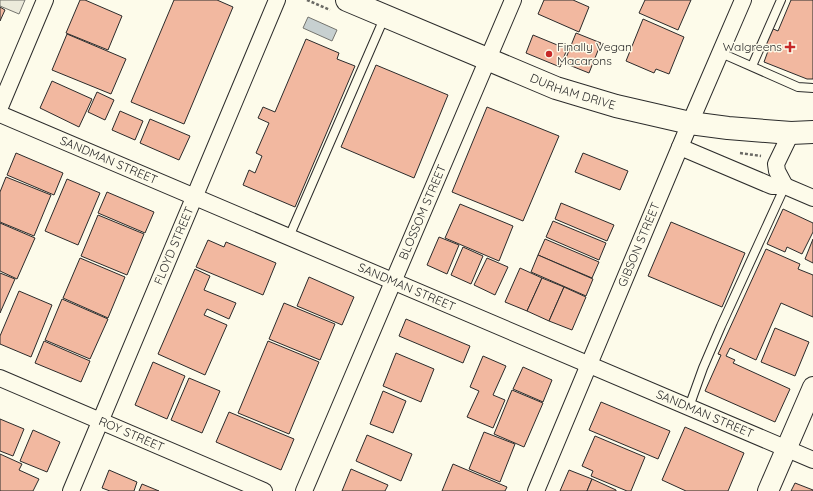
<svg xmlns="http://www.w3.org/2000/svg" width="813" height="491" viewBox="0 0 813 491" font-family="Quicksand,sans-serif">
  <rect width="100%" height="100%" fill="#fdfbea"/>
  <path fill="#eceadb" stroke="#74746e" d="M0,0H25L19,14L0,6Z"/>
  <path fill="#c7d0d0" stroke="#74746e" d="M308,17L337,30L332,41L303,28Z"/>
  <g fill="#f2b8a0" stroke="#2b2b2b">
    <path d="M80,0H85L122,16L108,50L66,33Z"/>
    <path d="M174,0H217L233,7L184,124L131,102Z"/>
    <path d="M544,0H573L589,7L579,32L538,14Z"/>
    <path d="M645,0H691L678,30L639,13Z"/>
    <path d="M791,0H813V79H807L764,62L768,51L762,49L771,28L778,31Z"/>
    <path d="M0,7L5,10L0,21Z"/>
    <path d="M643,19L684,37L669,74L656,69L654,73L626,61Z"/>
    <path d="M576,33L601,43L589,73L564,63Z"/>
    <path d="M67,34L126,59L111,94L52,70Z"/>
    <path d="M533,35L567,49L560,67L526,53Z"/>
    <path d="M306,39L339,53L337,59L355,66L295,207L243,185L249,170L255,173L262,156L256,153L269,123L258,118L263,107L275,112Z"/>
    <path d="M376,65L448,95L414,178L341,147Z"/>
    <path d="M52,81L92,99L79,127L40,108Z"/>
    <path d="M97,92L114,100L105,120L88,112Z"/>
    <path d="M487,107L559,136L523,221L452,192Z"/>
    <path d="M120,111L143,121L135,140L112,130Z"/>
    <path d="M150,119L190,136L179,160L140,143Z"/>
    <path d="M16,153L63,173L54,195L7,175Z"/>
    <path d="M583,153L628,171L620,190L575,172Z"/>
    <path d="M6,177L51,195L34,236L0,222V192Z"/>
    <path d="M67,179L100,193L78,245L45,231Z"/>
    <path d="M107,192L154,212L145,233L98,213Z"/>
    <path d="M561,203L614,225L607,241L555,219Z"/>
    <path d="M460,204L513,226L499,261L445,238Z"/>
    <path d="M783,209L813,223V232L802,254L787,247L785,252L767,244Z"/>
    <path d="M98,215L144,234L127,275L81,256Z"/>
    <path d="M553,221L606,243L599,260L546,237Z"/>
    <path d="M671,222L745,253L722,307L648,276Z"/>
    <path d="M0,223L35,238L17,279L0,271Z"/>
    <path d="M439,237L459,245L447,274L427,265Z"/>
    <path d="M545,239L599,262L592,278L538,255Z"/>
    <path d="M813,239V263L805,259Z"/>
    <path d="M208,240L224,247L226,242L276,263L263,295L196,267Z"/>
    <path d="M463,247L483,256L471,284L451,275Z"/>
    <path d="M766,249L800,264L798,269L813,275V317L781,303L756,360L730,348L726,356L735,360L733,363L790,389L775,422L705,391L721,355L718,354Z"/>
    <path d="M538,255L593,279L586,296L531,272Z"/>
    <path d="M80,258L125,277L108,318L63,298Z"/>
    <path d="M487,258L508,267L495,295L474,285Z"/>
    <path d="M520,268L542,278L527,311L505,302Z"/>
    <path d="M195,269L210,276L204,290L236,303L229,319L207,309L204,315L227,325L205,375L158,354Z"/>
    <path d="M0,273L15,279L0,313Z"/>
    <path d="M309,277L354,297L342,325L297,306Z"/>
    <path d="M542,278L564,287L549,321L527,311Z"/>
    <path d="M564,287L586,297L572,330L549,321Z"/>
    <path d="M19,291L52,305L31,357L0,344V336Z"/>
    <path d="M62,299L108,319L90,359L45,340Z"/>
    <path d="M284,303L335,324L320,360L269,339Z"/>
    <path d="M406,319L470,346L463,363L399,336Z"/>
    <path d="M775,328L809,342L795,376L761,362Z"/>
    <path d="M44,341L90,361L81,382L35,363Z"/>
    <path d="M268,341L319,362L289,434L238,413Z"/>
    <path d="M396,353L434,369L421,402L383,386Z"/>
    <path d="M483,356L506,366L493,395L505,400L493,428L467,417L479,391L470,387Z"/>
    <path d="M153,362L185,376L167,419L135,405Z"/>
    <path d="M523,367L552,380L543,402L513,389Z"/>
    <path d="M189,378L220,391L202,433L171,420Z"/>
    <path d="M512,390L543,403L524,447L494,434Z"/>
    <path d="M383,391L406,401L393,433L370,424Z"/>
    <path d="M601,402L670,431L658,459L589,430Z"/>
    <path d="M229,412L294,439L281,470L216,442Z"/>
    <path d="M0,419L24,429L13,456L0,451Z"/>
    <path d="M685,427L744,453L728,491H686L662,480Z"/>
    <path d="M33,430L60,442L47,472L20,461Z"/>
    <path d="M484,432L515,444L500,482L469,469Z"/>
    <path d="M367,435L412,454L401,481L356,461Z"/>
    <path d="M595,436L645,457L631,491H627L591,476L593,471L582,466Z"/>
    <path d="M0,454L22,464L19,470L39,479L33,491H0Z"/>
    <path d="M453,464L507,487L505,491H442Z"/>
    <path d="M351,469L388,485L385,491H342Z"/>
    <path d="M109,470L137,482L134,491H110L102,488Z"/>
    <path d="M569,470L592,479L587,491H560Z"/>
    <path d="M592,479L616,490V491H587Z"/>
    <path d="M795,483L813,490V491H791Z"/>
    <path d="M142,484L159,491H139Z"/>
  </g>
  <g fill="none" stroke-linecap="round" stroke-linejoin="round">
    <defs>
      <g id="service">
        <path d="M721,53L798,87L813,88"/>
        <path d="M752,66L781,0"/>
        <path d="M289,237L385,16"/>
        <path d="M689,407L703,368L721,326L785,186"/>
      </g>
      <g id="minor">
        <path d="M0,107L45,0"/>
        <path id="s1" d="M0,114L813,460"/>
        <path d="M680,147L772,186H785L813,198"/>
        <path d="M785,186L777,171L776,164L791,133"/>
        <path id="s2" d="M0,378L264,491"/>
        <path id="s3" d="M71,491L277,0"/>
        <path id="s4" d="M304,491L513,0"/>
        <path id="s5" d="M536,491L690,123L743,0"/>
      </g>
      <path id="tertiary" d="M768,491L813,387"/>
      <g id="primary">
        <path id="s6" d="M347,0L556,88L616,106L690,123L728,128L791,133L813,132"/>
      </g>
    </defs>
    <use href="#service" stroke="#2b2b2b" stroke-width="10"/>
    <use href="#minor" stroke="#2b2b2b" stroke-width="18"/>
    <use href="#tertiary" stroke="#2b2b2b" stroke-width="22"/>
    <use href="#primary" stroke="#2b2b2b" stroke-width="24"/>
    <g stroke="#6a6964" stroke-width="2.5" stroke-dasharray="3 2" stroke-linecap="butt">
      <path d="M307,0L330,10"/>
      <path d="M740,153L761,156"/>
    </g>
    <use href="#service" stroke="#fdfbea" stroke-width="8"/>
    <use href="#minor" stroke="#fdfbea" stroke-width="16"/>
    <use href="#tertiary" stroke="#fdfbea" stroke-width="20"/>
    <use href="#primary" stroke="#fdfbea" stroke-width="22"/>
  </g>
  <g fill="#c62828" stroke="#fdfbea" stroke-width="1.5">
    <path d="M788 41h4v4h4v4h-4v4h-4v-4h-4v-4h4z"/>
    <circle cx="549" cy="54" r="4"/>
  </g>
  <g text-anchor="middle" stroke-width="3" stroke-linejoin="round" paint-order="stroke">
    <g font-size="12" fill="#2b2b2b" stroke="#fdfbea" text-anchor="start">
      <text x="557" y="51">Finally Vegan<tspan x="557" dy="14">Macarons</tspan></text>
      <text x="782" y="51" text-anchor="end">Walgreens</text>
    </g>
    <g font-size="12" fill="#2b2b2b" stroke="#fdfbea">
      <text dy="4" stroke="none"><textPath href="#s6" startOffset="244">DURHAM DRIVE</textPath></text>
      <text dy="4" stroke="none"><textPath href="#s1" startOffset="118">SANDMAN STREET</textPath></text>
      <text dy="4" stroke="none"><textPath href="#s4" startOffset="303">BLOSSOM STREET</textPath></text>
      <text dy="4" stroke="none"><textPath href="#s5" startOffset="267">GIBSON STREET</textPath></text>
      <text dy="4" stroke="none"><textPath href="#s3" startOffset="266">FLOYD STREET</textPath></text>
      <text dy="4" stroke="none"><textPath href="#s1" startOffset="442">SANDMAN STREET</textPath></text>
      <text dy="4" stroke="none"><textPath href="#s1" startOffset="766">SANDMAN STREET</textPath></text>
      <text dy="4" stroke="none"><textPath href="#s2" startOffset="143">ROY STREET</textPath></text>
    </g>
  </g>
</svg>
